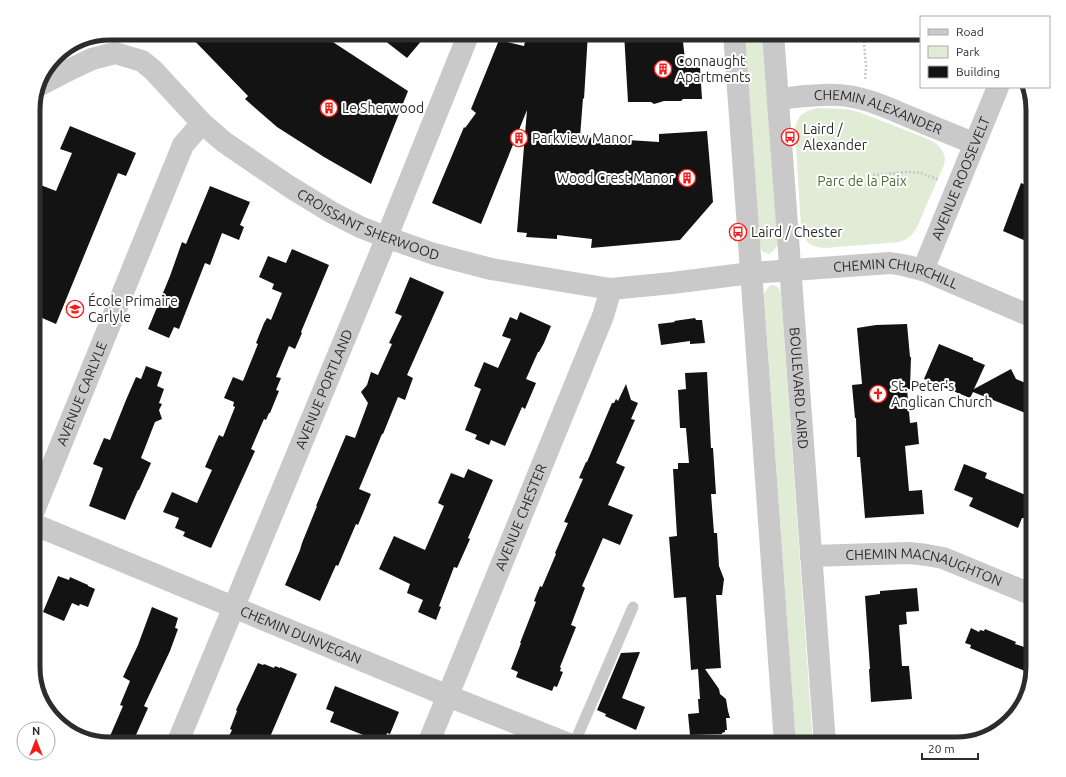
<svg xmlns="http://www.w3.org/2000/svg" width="1066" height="777" viewBox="0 0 1066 777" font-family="Ubuntu,sans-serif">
  <rect width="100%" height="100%" fill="#fff"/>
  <g fill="#e1ecd7">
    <path d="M745,33H763L778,244L774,250L769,254L763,252L760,247Z"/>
    <path d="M817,108L846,109L859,112L923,137L934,142L939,146L943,152L945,158L944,165L917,227C913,235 908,239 900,242L825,248C810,247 804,242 801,227L795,130C797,115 803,112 817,108Z"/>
    <path d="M771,285C777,285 778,287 781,293L813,744H796L764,295C765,290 767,288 771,285Z"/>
  </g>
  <g fill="#131313">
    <path d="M187,33H319L408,91L371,184L324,157L277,127L245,99L248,96Z"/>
    <path d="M375,33H428L407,58Z"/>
    <path d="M527,33H588L584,99L583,98L580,137L659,142V134L707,131L713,202L680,240L591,248L592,239L557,235V239L526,237L527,233L517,232L527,110L481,224L432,203L464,127L465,128L476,113L471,109L499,40L524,46Z"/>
    <path d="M624,33H682L686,68L700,67L702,99H683L681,101H664L654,104L651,102H628Z"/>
    <path d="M70,126L136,153L126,176L118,173L56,324L33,314V182L56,191L72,153L60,149Z"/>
    <path d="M1021,183L1033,188V244L1003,231Z"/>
    <path d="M210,186L250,202L240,225L244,227L239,240L222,233L210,265L205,263L179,329L174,327L169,338L148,329L170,276L182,242L186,244Z"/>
    <path d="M292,249L329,265L301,332L302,333L295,349L289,346L276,377L281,378L276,390L279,391L270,413H269L266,420L264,419L251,449L255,451L211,548L183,536L185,532L175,528L179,518L163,512L172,492L197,503L212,470L205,467L219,435L223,437L235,407L233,406L234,402L224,398L233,377L243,381L258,344L256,343L264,323L267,318L271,320L282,293L272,289L274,284L259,277L268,256L286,263Z"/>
    <path d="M410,277L444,292L407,375L413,378L405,400L398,397L383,434H382L359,489L371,494L358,525L356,524L338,566L336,565L320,601L285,585L300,550L302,543L317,506H316L346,435L355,438L368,403L361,392L367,385L371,372L378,375L392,344L389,343L402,316L395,313Z"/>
    <path d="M520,312L551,326L544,343L539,352H538L526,379L536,383L525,409L522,407L505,446L491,440L489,445L475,439L477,435L465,430L481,389L474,386L484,362L498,368L511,339L502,336L510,317L517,320Z"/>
    <path d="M695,318L696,320H702L705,343L690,344V341L661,345L658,324L675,322L674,321Z"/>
    <path d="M907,324L910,357H911L910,389H907L910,423L917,422L919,444L905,446L909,491L922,490L924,514L865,518L860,457H857L856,418H855L852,385L862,384L857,328L876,325Z"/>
    <path d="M939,344L973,358V360L985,365L974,389L1011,369L1016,379L1033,386V416L973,392L970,398L924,379Z"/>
    <path d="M146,366L162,372L157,386L164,389L159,403L162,404L159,410L162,419L155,422L141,458L151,463L139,490H138L125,520L89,506L103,468L93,464L104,438L110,440L126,400L136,377L141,379Z"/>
    <path d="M707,372L711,448H713L716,494H711L714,533H717L719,566L724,579L722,595H716L721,668L705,669L719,689L720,694L726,699L728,711L730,718H726L727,730H725V732L722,733V734L690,735L688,714L699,713L698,699H700L698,669L691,670L686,597L674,598L669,537L677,536L673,469H678V463H689L686,428H680L678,390L686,389L685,373Z"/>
    <path d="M626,384L631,400L638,403L631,419L635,420L616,463L625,467L608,505L633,515L620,545L603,538L582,586L585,588L571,625L576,627L560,667L561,668L560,671L563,672L557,687L554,686L552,691L516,677L518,672L511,669L521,643H520L536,602L534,601L540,586L542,587L556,554L555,553L568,523L564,522L583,479L579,478L586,462H587L612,403H614L616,399L618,401Z"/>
    <path d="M964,464L987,473L985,478L1033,498L1024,518H1022L1018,528L969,506L973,498L954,490Z"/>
    <path d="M468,469L493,480L468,538L470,539L457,568L454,567L439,606L441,607L436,620L418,612L423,600L407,593L410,584L379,569L394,536L425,550L444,506L438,503L451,473L464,478Z"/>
    <path d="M58,576L69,580L70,577L88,585V586L95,589L88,607L80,604L79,606L72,603L64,621L43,612Z"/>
    <path d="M917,588L919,611L906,612L907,624L899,625L902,666H909L912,699L871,702L869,669H870L865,596L880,594V591Z"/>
    <path d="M152,607L178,618L175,628L178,629L170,651L144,706L148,708L132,744H109L107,743L123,706L120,705L130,681L123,677L138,645Z"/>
    <path d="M971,628L979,632L980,630L984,631L985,629L1016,642L1015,644L1027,648L1026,650L1033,653V658L1027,672L970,648L971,645L965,643Z"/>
    <path d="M640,652L622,698L645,707L636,730L605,716L606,714L597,710L621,653Z"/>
    <path d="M258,663L263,665L264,664L274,668L275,666L280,668V667L297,674L267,744H225L232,730L230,729L237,711L236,710Z"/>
    <path d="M335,686L399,712L390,734L387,733L384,743L330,722L334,712L326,709Z"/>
  </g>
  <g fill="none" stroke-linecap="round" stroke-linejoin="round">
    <g stroke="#c9c9c9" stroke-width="2.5" stroke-dasharray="2 2" stroke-linecap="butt">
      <path d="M863,33L866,65L865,80"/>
      <path d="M873,175L907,172L921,173L939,180"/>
    </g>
    <path stroke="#c9c9c9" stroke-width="11" d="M574,744L633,607"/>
    <g stroke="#c9c9c9" stroke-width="22">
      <path id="s1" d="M38,86L73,68L92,59L115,53L142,61L153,70L202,123L224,142L290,187L331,212L360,227L386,237L434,254L491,269L574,283L611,289L672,283L751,273L890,263L903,265L923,270L1033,317"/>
      <path id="s2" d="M778,99C798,97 817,94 837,95C863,96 888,108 912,118C933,127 954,135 975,144"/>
      <path id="s3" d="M923,270L998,87"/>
      <path id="s4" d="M33,513L183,145L202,123"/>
      <path id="s5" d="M33,524L448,696L569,744"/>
      <path id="s6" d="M811,556L909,553L927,555L943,558L1033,595"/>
      <path id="s7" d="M177,744L382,249L469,33"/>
      <path id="s8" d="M428,744L603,316L611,289"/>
    </g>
    <g stroke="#c9c9c9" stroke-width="22">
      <path d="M734,33L785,744"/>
      <path id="s9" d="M773,33L825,744"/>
    </g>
  </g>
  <defs>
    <symbol id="building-ring" viewBox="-11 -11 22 22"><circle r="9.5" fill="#fff" stroke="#f71c1a" stroke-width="1.5"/><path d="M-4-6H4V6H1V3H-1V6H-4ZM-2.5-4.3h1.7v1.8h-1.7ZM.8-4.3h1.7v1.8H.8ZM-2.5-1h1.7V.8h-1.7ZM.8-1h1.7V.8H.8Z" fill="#f71c1a"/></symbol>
    <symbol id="bus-ring" viewBox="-11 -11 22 22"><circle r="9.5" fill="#fff" stroke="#f71c1a" stroke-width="1.5"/><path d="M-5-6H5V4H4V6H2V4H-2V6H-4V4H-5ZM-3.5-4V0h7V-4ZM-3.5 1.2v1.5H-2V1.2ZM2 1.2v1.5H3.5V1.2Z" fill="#f71c1a"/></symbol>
    <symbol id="school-ring" viewBox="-11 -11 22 22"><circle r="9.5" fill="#fff" stroke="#f71c1a" stroke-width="1.5"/><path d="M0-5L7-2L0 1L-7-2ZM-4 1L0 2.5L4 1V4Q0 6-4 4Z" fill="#f71c1a"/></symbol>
    <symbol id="church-ring" viewBox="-11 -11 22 22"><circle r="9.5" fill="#fff" stroke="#f71c1a" stroke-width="1.5"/><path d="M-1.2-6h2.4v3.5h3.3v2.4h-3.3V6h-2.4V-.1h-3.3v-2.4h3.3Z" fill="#f71c1a"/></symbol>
  </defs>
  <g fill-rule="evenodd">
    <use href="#building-ring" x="653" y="59" width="20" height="20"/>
    <use href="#building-ring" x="319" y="98" width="20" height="20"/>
    <use href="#bus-ring" x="780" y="127" width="20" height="20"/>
    <use href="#building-ring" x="509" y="128" width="20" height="20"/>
    <use href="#building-ring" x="677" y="168" width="20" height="20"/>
    <use href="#bus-ring" x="728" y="222" width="20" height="20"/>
    <use href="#school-ring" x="65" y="299" width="20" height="20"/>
    <use href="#church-ring" x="868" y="384" width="20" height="20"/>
  </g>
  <g text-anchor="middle" stroke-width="4" stroke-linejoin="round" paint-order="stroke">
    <g font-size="14" fill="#2c2c2c" stroke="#fff" text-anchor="start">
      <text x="676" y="66">Connaught<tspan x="676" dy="16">Apartments</tspan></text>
      <text x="342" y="113">Le Sherwood</text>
      <text x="803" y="134">Laird /<tspan x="803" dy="16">Alexander</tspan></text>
      <text x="532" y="143">Parkview Manor</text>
      <text x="674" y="183" text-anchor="end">Wood Crest Manor</text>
      <text x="751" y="237">Laird / Chester</text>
      <text x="88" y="306">École Primaire<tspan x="88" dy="16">Carlyle</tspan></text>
      <text x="891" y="391">St. Peter's<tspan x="891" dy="16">Anglican Church</tspan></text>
    </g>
    <g font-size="14" fill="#2c2c2c" stroke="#fff">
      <text dy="5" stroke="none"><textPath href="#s2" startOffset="103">CHEMIN ALEXANDER</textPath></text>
      <text dy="5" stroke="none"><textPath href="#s3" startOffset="99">AVENUE ROOSEVELT</textPath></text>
      <text dy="5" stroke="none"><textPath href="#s1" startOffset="395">CROISSANT SHERWOOD</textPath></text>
      <text dy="5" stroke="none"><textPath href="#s1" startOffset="935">CHEMIN CHURCHILL</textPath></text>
      <text dy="5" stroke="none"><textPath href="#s7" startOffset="384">AVENUE PORTLAND</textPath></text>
      <text dy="5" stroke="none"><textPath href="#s9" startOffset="356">BOULEVARD LAIRD</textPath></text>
      <text dy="5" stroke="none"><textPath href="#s4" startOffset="129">AVENUE CARLYLE</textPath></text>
      <text dy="5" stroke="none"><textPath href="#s8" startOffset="245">AVENUE CHESTER</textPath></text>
      <text dy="5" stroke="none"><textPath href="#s6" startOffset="115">CHEMIN MACNAUGHTON</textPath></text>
      <text dy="5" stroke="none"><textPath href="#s5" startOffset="290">CHEMIN DUNVEGAN</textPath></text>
    </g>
    <g font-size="14" fill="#4a6c35" stroke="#fff">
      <text x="862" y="186">Parc de la Paix</text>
    </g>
  </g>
  <path d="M0 0H1066V777H0ZM110 40H956A70 70 0 0 1 1026 110V667A70 70 0 0 1 956 737H110A70 70 0 0 1 40 667V110A70 70 0 0 1 110 40Z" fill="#fff" fill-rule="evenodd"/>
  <path fill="none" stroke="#2c2c2c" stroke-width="5" d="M110 40H956A70 70 0 0 1 1026 110V667A70 70 0 0 1 956 737H110A70 70 0 0 1 40 667V110A70 70 0 0 1 110 40Z"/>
  <rect x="920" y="16" width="130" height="72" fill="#ffffff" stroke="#ababab"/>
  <rect x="928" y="29" width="20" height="6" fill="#c9c9c9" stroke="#ababab"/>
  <text x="956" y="36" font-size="12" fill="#2c2c2c">Road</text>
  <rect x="928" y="46" width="20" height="12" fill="#e1ecd7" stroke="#ababab"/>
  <text x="956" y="56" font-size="12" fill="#2c2c2c">Park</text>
  <rect x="928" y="66" width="20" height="12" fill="#131313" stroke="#ababab"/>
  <text x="956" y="76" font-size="12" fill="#2c2c2c">Building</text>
  <g transform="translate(36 741)"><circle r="19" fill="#ffffff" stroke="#ababab"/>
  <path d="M0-3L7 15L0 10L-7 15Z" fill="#f71c1a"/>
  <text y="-6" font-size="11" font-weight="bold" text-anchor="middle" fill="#2c2c2c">N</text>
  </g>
  <path d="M922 753v6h56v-6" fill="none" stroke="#2c2c2c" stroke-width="2"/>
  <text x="928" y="753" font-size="12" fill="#2c2c2c" stroke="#ffffff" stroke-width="3" paint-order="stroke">20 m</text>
</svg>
